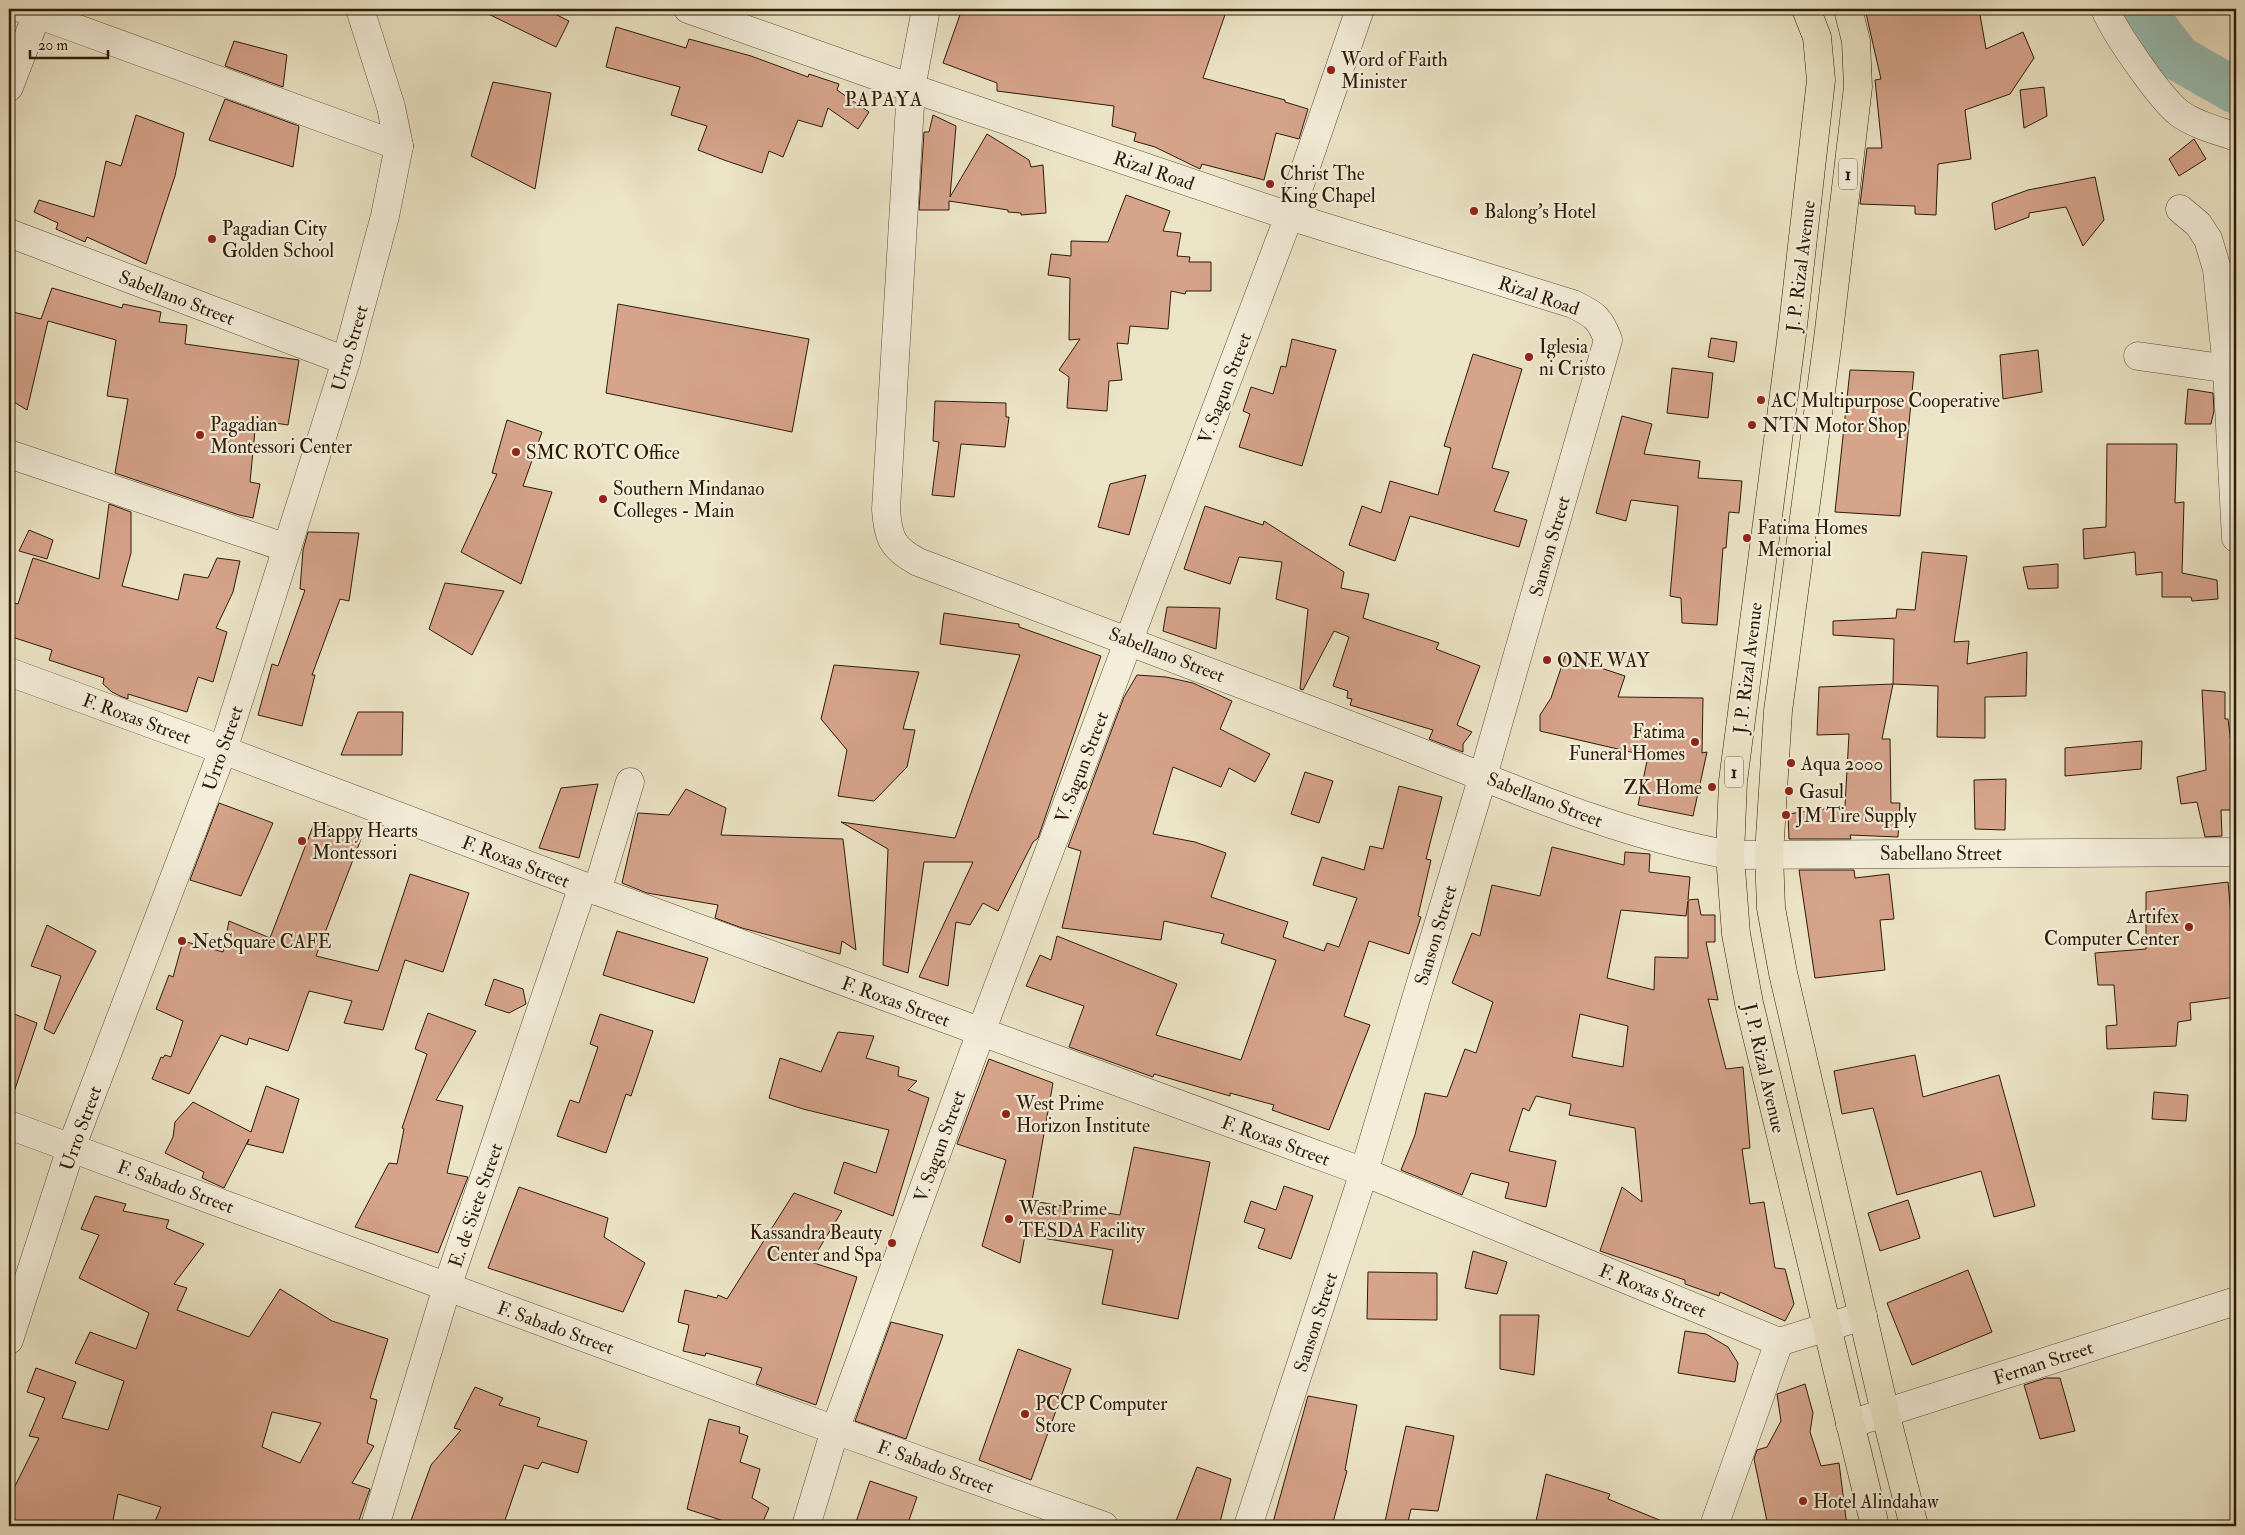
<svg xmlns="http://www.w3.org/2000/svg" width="2245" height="1535" viewBox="0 0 2245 1535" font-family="'IM FELL Double Pica',serif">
  <rect width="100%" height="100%" fill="#ece4c6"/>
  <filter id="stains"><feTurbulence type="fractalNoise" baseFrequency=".004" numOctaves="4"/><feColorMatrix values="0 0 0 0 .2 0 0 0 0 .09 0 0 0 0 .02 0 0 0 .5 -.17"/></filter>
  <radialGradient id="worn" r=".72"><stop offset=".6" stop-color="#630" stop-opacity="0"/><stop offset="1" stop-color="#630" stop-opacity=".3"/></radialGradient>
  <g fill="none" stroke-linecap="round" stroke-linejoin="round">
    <path stroke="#99bfb4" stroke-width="46" d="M2145,9L2150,21L2178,58L2236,91"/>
  </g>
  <g fill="#d6a38b" stroke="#2c1b07" fill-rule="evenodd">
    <path d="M478,9H545L569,21L556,47Z"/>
    <path d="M962,9H1227L1203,78L1285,100V102L1308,109L1299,139L1276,133L1264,180L1202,164L1200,169L1155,147L1134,141L1136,133L1112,126L1114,106L997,91V83L943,63Z"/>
    <path d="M1865,9H1979L1986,49L2023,32L2034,58L2010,94L1965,110L1971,159L1938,164L1936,215L1915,214V206L1860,204L1867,148H1882L1875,80L1881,79Z"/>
    <path d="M616,27L686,48L689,39L751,56L808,77L809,74L839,84L837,90L869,112L858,129L828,108L822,127L798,120L783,157L769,151L762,173L724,160L698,150L707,126L671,115L680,87L606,67Z"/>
    <path d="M234,41L287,55L283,87L225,66Z"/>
    <path d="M493,82L551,93L535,189L471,156Z"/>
    <path d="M2044,87L2047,116L2024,128L2020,90Z"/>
    <path d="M225,99L299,126L293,167L209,140Z"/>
    <path d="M136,115L184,133L175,176L146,264L87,237L85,242L56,229L58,223L34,212L39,200L94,217L106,161L121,166Z"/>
    <path d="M933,115L956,126L950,197L987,134L1029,160L1031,167L1043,165L1046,213L1021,215V213L1008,212V210L949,201V210H919L924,132H929Z"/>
    <path d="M2194,139L2206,159L2179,176L2169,159Z"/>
    <path d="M2095,177L2104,220L2083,246L2066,207L2029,213V217L1995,230L1992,203L2028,190Z"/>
    <path d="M1126,195L1170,211L1163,231L1181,233L1177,256L1190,257L1189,262H1211V291H1186L1185,294L1171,291L1168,329L1130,326L1128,344L1117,343L1122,380L1109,381L1107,411L1067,408L1069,377L1059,370L1080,339L1069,340L1070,278L1048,275L1051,254L1071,256V241L1108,242Z"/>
    <path d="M52,288L122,308L123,304L161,312L159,322L187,325L185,344L299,360L288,425L256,420L250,482L260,484L253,518L239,515L115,473L128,399L107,396L116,340L48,321L27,410L9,399V311L41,319Z"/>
    <path d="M618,304L809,339L792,432L606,393Z"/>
    <path d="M1711,338L1737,342L1734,362L1708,357Z"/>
    <path d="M1292,339L1336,350L1302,466L1239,447L1250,414L1243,411L1251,387L1273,394L1281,366L1286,367Z"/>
    <path d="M2038,350L2042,392L2003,399L2000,355Z"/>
    <path d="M1473,354L1522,369L1492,468L1509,472L1494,511L1527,520L1519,547L1410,516L1395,561L1349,545L1362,506L1381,513L1390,481L1438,495L1451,448L1444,446Z"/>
    <path d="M1672,368L1713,373L1708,418L1667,413Z"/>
    <path d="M1850,370L1914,372L1900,516L1835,512Z"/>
    <path d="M2188,389L2213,393L2214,411L2211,424H2185Z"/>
    <path d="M935,401L1006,403V417H1009L1005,447L961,444L954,497L932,495L939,442L933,441Z"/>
    <path d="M1622,416L1652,424L1644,454L1700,461L1698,478L1742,481L1739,513L1729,512L1726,548H1723L1717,625L1682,623L1681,598L1670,596L1678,506L1631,500L1626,521L1596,513Z"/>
    <path d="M507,420L542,432L523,486L552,492L521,584L461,552L497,474L492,473Z"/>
    <path d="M2107,444H2177L2175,503L2184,502L2182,573L2217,580L2218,599L2192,601L2191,597H2162V572L2136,575L2135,552L2084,559L2083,529L2106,527Z"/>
    <path d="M1146,475L1129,535L1098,527L1110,484Z"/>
    <path d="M109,504L131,512V553L122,586L178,600L184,574L208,578L217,558L240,561L233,592L216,628L227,632L213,682L198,677L187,712L128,694V699L120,696L112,692L103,684L104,678L49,660L52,650L9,636V602L18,604L33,558L99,579Z"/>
    <path d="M1205,506L1263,525L1264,521L1344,572L1341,588L1369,594L1363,618L1439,643L1436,649L1480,666L1457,725L1472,732L1463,744V752L1429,739L1433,730L1350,705L1352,699L1347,698L1348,691L1333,686L1349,637L1334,631L1303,690L1300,689L1308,609L1276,599L1282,562L1239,557L1230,584L1184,569Z"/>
    <path d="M29,530L53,540L47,559L19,551Z"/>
    <path d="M308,532L359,533L349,601L340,599L312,675H315L302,726L258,715L272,664L278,666L305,590L300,589L303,550Z"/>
    <path d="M1922,552L1967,556L1954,642L1969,641L1967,664L2027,652L2026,696L1985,697V738L1937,737L1938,686L1893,684L1894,639L1833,635V621L1896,618L1897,609L1915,610Z"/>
    <path d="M2058,564V588L2028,589L2023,567Z"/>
    <path d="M445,583L504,591L472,655L429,629Z"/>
    <path d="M1167,607L1220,608L1216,649L1163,631Z"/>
    <path d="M944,613L1019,624V627L1101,656L1038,838L1033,842L998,911L983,903L970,925L956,922L948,986L919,977L973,862H924L908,973L883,965L888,849L841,822L955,838L1020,655L940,644Z"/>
    <path d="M1565,656L1625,676L1618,697L1703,698L1702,753L1707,752L1693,816L1638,805L1648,756L1540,731V715L1551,698Z"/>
    <path d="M834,665L919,672L903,729L915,730L907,767L874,801L838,796L847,750L821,719Z"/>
    <path d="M1137,675L1166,677L1193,683L1232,701L1220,729L1270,754L1255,782L1229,768L1221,787L1173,767L1153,834L1195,842L1226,853L1211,897L1288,922L1283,937L1324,951L1327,943L1339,947L1357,898L1313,885L1322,857L1364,870L1370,846L1383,849L1399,786L1442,797L1426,859L1431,860L1418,916L1421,917L1409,954L1369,941L1344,1016L1370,1025L1329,1130L1272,1110L1274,1105L1230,1093V1096L1154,1074L1153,1077L1069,1047L1084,1006L1026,986L1040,955L1051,960L1057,936L1177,984L1156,1035L1241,1060L1276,960L1221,943L1224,934L1164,921L1161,940L1062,928L1081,851L1068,847L1124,697Z"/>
    <path d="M1893,684L1882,739H1890L1891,803H1900L1898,837L1850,835L1851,839H1789L1788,814L1845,806L1849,734L1817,735L1819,687Z"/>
    <path d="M2202,690L2225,692V719H2228L2235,775V810H2221L2222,836L2205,837L2197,802L2181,804L2177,777L2206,770Z"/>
    <path d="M358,712H403L402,755H341Z"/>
    <path d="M2142,741L2141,769L2065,776V748Z"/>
    <path d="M1305,772L1333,781L1319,823L1291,814Z"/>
    <path d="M2006,779L2005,830L1975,829L1974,780Z"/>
    <path d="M598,784L579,858L539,848L561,788Z"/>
    <path d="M686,789L726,808L721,835L843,839L856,950L842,941L840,954L742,928L715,918L718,905L647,893L622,883L638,813L669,815Z"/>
    <path d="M219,803L273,823L241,896L190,880Z"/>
    <path d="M315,821L361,839L316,956L378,971L410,874L469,893L443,972L405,960L383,1030L344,1023L352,1001L309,991L288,1051L249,1038L247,1045L221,1035L189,1094L152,1079L161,1057L163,1058L165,1055L171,1057L183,1021L156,1009L169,975L173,977L183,941L223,952L229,921L270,938Z"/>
    <path d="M1552,847L1624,865L1625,852L1650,854L1649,872L1690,877L1688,900L1698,899L1701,915H1715V942H1706L1718,1000L1708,999L1726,1069L1743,1067L1750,1148L1742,1149L1750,1204L1764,1202L1775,1268L1785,1269L1794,1304L1785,1321L1720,1292L1719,1296L1685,1284V1280L1600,1251L1622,1187L1642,1202L1635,1128L1569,1115L1571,1104L1536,1096L1529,1111L1523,1108L1509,1151L1556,1161L1546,1207L1505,1198L1509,1183L1471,1173L1462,1195L1401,1170L1415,1135L1425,1093L1447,1097L1465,1049L1476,1053L1493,1002L1452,983L1472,933L1480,936L1492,885L1540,896ZM1688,901V958L1655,957L1654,990L1607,978L1621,910L1686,916ZM1580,1014L1628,1026L1623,1067L1572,1057Z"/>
    <path d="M1799,870H1854L1855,878L1889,874L1894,919L1880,920L1885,970L1815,978Z"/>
    <path d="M2228,882L2236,968V997L2190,1003L2191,1020L2178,1022L2176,1046L2107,1049L2106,1026L2117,1025L2114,985H2098L2095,953L2146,949V892Z"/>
    <path d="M47,925L96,951L54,1034L44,1029L61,976L31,966Z"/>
    <path d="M617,931L708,958L694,1003L603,975Z"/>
    <path d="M494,979L523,989L526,1004L509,1013L485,1005Z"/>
    <path d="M9,1012L37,1023L13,1095H9Z"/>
    <path d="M428,1013L476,1031L436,1100L463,1106L447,1173L468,1177L438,1253L355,1227L389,1163L397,1164L404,1129L402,1128L427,1054L415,1049Z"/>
    <path d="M600,1014L653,1031L631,1096L626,1094L606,1153L557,1136L570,1100L579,1103L598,1047L590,1044Z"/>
    <path d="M838,1032L874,1036L866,1058L899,1067L898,1076L917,1081L908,1090L929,1098L893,1216L834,1193L844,1162L876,1173L889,1130L803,1109L769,1098L780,1058L821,1072Z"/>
    <path d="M1915,1055L1923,1097L1999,1075L2035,1206L1994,1217L1981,1171L1897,1195L1873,1108L1842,1114L1834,1071Z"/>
    <path d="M989,1059L1053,1083L1032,1201L1120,1215L1134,1147L1210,1162L1178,1319L1102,1304L1113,1250L1025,1235L1020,1263L982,1246L1006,1160L957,1144Z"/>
    <path d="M266,1086L299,1099L283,1153L247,1144L249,1139L224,1188L202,1178L204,1172L165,1153L173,1137L175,1122L193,1102L251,1132Z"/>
    <path d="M2154,1092L2188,1095L2186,1121L2152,1119Z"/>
    <path d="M1284,1186L1313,1196L1291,1259L1258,1248L1265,1229L1244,1222L1251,1201L1276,1210Z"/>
    <path d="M519,1187L608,1218L604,1237L645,1263L623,1312L488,1268Z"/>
    <path d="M794,1193L842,1211L811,1262L857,1277L816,1405L756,1384L762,1368L706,1353L705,1356L683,1351L689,1325L678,1322L685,1290L717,1298L718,1295L727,1299Z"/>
    <path d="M95,1196L126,1204L123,1211L169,1220L166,1228L204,1244L174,1284L187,1288L177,1310L249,1337L280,1289L332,1321L388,1339L370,1398L377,1400L367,1443L374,1446L352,1483L370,1489L357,1526H153L161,1507L118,1494L112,1526H9V1498L39,1438L29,1436L45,1398L27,1392L36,1368L76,1382L62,1418L108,1430L124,1381L75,1363L90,1332L136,1349L149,1313L79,1278L99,1235L81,1229ZM272,1412L321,1423L300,1463L262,1447Z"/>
    <path d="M1908,1200L1920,1238L1880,1251L1868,1213Z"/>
    <path d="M1473,1251L1507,1262L1497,1294L1465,1288Z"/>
    <path d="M1968,1270L1992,1332L1912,1365L1887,1303Z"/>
    <path d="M1368,1272L1437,1273V1320L1367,1319Z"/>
    <path d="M1500,1315H1539L1534,1375L1500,1369Z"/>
    <path d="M891,1322L943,1335L906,1439L855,1421Z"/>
    <path d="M1685,1331L1706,1334L1728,1347L1738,1363L1735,1382L1678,1373Z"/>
    <path d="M1018,1349L1071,1369L1031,1480L979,1460Z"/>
    <path d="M2046,1378H2060L2075,1431L2040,1439L2024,1385Z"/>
    <path d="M1805,1384L1813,1413L1810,1432L1821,1466L1839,1463L1847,1526H1768L1754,1459L1757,1450L1767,1447L1781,1421L1777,1394Z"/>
    <path d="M475,1387L503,1398L499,1405L540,1418L537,1426L587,1441L578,1473L542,1462L538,1469L524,1465L503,1526H409L431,1465L461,1430L454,1428Z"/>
    <path d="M1308,1396L1357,1405L1345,1470L1347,1471L1332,1526H1272Z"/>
    <path d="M709,1419L740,1427L739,1433L748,1436L740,1462L760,1469L752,1498L769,1508L761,1526H739L687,1509Z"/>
    <path d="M1406,1426L1454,1436L1438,1511L1411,1509L1407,1526H1384Z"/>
    <path d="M1197,1467L1231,1479L1219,1526H1174Z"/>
    <path d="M1546,1474L1610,1494L1608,1499L1674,1526H1535Z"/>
    <path d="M870,1481L917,1497L907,1526H869L856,1522Z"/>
  </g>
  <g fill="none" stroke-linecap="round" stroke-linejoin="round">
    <defs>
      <g id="minor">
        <path d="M23,9L399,146"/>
        <path d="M688,9L911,88L1289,216L1573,304C1594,314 1600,318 1608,340L1483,776L1364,1172L1248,1526"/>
        <path d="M926,9L911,88L886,509C888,538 892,548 918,562C1075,620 1232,680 1389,740C1501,783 1611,833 1730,855L2236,852"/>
        <path d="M2105,9C2115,33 2159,97 2179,113C2195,125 2217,130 2236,137"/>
        <path d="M9,87L39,9"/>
        <path d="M2180,209L2198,224L2208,239L2217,269L2227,369L2236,538"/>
        <path d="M9,233L346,361"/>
        <path d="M2138,356L2236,370"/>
        <path d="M9,454L287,548"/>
        <path d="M9,672L223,750L597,891L1364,1172L1779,1342"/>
        <path d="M597,891L630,782"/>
        <path d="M9,1125L835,1430L1104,1526"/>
        <path d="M9,1340L71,1148L223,750L346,361L385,216L399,146L391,107L360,9"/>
        <path d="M1779,1342L1863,1316"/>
        <path d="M1850,1424L2236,1301"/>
        <path d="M375,1526L447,1287L583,886"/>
        <path d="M806,1526L835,1430L981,1032L1289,216L1360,9"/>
        <path d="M1714,1526L1779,1342"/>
      </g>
      <g id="major">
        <path d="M1806,9L1817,37L1821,80L1792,334L1733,781L1730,855L1736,934L1749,1003L1875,1526"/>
        <path d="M1848,9L1856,41L1858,87L1828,339L1778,711L1769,854L1771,908L1783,973L1885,1412L1914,1526"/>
      </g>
    </defs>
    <use href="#minor" stroke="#5c4d37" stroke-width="29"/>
    <use href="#major" stroke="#2c1b07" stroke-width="29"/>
    <use href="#minor" stroke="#f3edda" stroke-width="28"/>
    <use href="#major" stroke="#ece4c6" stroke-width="28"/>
  </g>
  <g fill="#8f2418" stroke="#f3edda" stroke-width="2">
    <circle cx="1331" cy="70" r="5"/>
    <circle cx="1270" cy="184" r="5"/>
    <circle cx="1474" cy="211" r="5"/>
    <circle cx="212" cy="239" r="5"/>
    <circle cx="1529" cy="357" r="5"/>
    <circle cx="1761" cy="400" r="5"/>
    <circle cx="1752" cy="425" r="5"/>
    <circle cx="200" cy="435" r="5"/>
    <circle cx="516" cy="452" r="5"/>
    <circle cx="603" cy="499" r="5"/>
    <circle cx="1747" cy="538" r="5"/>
    <circle cx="1547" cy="660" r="5"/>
    <circle cx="1695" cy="742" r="5"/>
    <circle cx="1791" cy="763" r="5"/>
    <circle cx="1712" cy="787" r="5"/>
    <circle cx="1789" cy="791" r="5"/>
    <circle cx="1786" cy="815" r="5"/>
    <circle cx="302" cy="841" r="5"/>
    <circle cx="2189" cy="927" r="5"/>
    <circle cx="182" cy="941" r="5"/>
    <circle cx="1006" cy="1114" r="5"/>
    <circle cx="1009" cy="1219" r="5"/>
    <circle cx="892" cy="1243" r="5"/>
    <circle cx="1025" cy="1414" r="5"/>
    <circle cx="1803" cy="1501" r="5"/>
  </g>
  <g text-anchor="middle" stroke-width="4.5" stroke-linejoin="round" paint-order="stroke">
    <g fill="#f3edda" stroke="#685a46" stroke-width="1">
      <rect x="1839" y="158.5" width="18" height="31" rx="4"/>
      <rect x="1725" y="756.5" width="18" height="31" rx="4"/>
    </g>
    <g font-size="18" font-weight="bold" fill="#2c1b07">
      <text x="1848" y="180">1</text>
      <text x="1734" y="778">1</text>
    </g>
    <g font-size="19" fill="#2c1b07" stroke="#f3edda" text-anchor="start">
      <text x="1341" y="66">Word of Faith<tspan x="1341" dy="22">Minister</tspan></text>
      <text x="1280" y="180">Christ The<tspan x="1280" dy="22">King Chapel</tspan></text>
      <text x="1484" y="218">Balong's Hotel</text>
      <text x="222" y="235">Pagadian City<tspan x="222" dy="22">Golden School</tspan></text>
      <text x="1539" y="353">Iglesia<tspan x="1539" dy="22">ni Cristo</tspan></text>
      <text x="1771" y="407">AC Multipurpose Cooperative</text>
      <text x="210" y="431">Pagadian<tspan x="210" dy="22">Montessori Center</tspan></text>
      <text x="1762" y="432">NTN Motor Shop</text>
      <text x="526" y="459">SMC ROTC Office</text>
      <text x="613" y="495">Southern Mindanao<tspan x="613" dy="22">Colleges - Main</tspan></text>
      <text x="1757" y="534">Fatima Homes<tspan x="1757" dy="22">Memorial</tspan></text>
      <text x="1557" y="667">ONE WAY</text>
      <text x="1685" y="738" text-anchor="end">Fatima<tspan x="1685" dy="22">Funeral Homes</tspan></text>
      <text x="1801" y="770">Aqua 2000</text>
      <text x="1702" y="794" text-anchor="end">ZK Home</text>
      <text x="1799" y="798">Gasul</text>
      <text x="1796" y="822">JM Tire Supply</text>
      <text x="312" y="837">Happy Hearts<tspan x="312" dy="22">Montessori</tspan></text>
      <text x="2179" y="923" text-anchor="end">Artifex<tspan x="2179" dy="22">Computer Center</tspan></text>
      <text x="192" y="948">NetSquare CAFE</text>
      <text x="1016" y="1110">West Prime<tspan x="1016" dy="22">Horizon Institute</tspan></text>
      <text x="1019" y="1215">West Prime<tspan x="1019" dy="22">TESDA Facility</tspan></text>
      <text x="882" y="1239" text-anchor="end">Kassandra Beauty<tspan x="882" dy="22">Center and Spa</tspan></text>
      <text x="1035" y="1410">PCCP Computer<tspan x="1035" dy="22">Store</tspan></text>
      <text x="1813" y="1508">Hotel Alindahaw</text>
    </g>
    <g font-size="19" fill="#2c1b07" stroke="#f3edda">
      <text transform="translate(1154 170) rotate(19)" y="7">Rizal Road</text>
      <text transform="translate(1800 266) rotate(-83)" y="7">J. P. Rizal Avenue</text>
      <text transform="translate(1539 295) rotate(19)" y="7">Rizal Road</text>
      <text transform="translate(177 297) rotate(21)" y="7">Sabellano Street</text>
      <text transform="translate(349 348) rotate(-74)" y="7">Urro Street</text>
      <text transform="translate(1224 388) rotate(-69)" y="7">V. Sagun Street</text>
      <text transform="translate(1549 546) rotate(-74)" y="7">Sanson Street</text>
      <text transform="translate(1167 654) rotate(21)" y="7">Sabellano Street</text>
      <text transform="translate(1747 668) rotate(-83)" y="7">J. P. Rizal Avenue</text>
      <text transform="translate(137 718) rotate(20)" y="7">F. Roxas Street</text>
      <text transform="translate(222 748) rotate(-71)" y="7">Urro Street</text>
      <text transform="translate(1081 767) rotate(-69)" y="7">V. Sagun Street</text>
      <text transform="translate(1545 799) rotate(21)" y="7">Sabellano Street</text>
      <text x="1941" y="860">Sabellano Street</text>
      <text transform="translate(516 861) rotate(21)" y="7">F. Roxas Street</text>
      <text transform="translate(1435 935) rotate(-73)" y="7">Sanson Street</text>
      <text transform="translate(896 1001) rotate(20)" y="7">F. Roxas Street</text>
      <text transform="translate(1765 1068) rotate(77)" y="7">J. P. Rizal Avenue</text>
      <text transform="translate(80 1128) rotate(-70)" y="7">Urro Street</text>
      <text transform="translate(1276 1140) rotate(20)" y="7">F. Roxas Street</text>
      <text transform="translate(939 1146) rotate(-70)" y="7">V. Sagun Street</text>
      <text transform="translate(176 1186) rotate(20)" y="7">F. Sabado Street</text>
      <text transform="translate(475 1205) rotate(-71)" y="7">E. de Siete Street</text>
      <text transform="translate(1653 1290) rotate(22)" y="7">F. Roxas Street</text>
      <text transform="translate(1315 1322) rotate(-72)" y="7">Sanson Street</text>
      <text transform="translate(556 1327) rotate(20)" y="7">F. Sabado Street</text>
      <text transform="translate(2043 1362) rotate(-18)" y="7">Fernan Street</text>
      <text transform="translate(936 1466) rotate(20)" y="7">F. Sabado Street</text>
    </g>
    <g font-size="20" letter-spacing="1" fill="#2c1b07" stroke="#f3edda">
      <text x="884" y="106">PAPAYA</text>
    </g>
  </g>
  <rect width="2245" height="1535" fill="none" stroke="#ece4c6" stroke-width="30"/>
  <rect x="10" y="10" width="2225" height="1515" fill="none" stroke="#2c1b07" stroke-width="2.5"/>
  <rect x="15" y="15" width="2215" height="1505" fill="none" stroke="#2c1b07"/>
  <path d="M30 50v8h78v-8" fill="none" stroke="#2c1b07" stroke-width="2.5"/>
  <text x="38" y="50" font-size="15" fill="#2c1b07" stroke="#f3edda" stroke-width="4" paint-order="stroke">20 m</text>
  <rect width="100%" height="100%" filter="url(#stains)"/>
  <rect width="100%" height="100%" fill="url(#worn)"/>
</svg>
